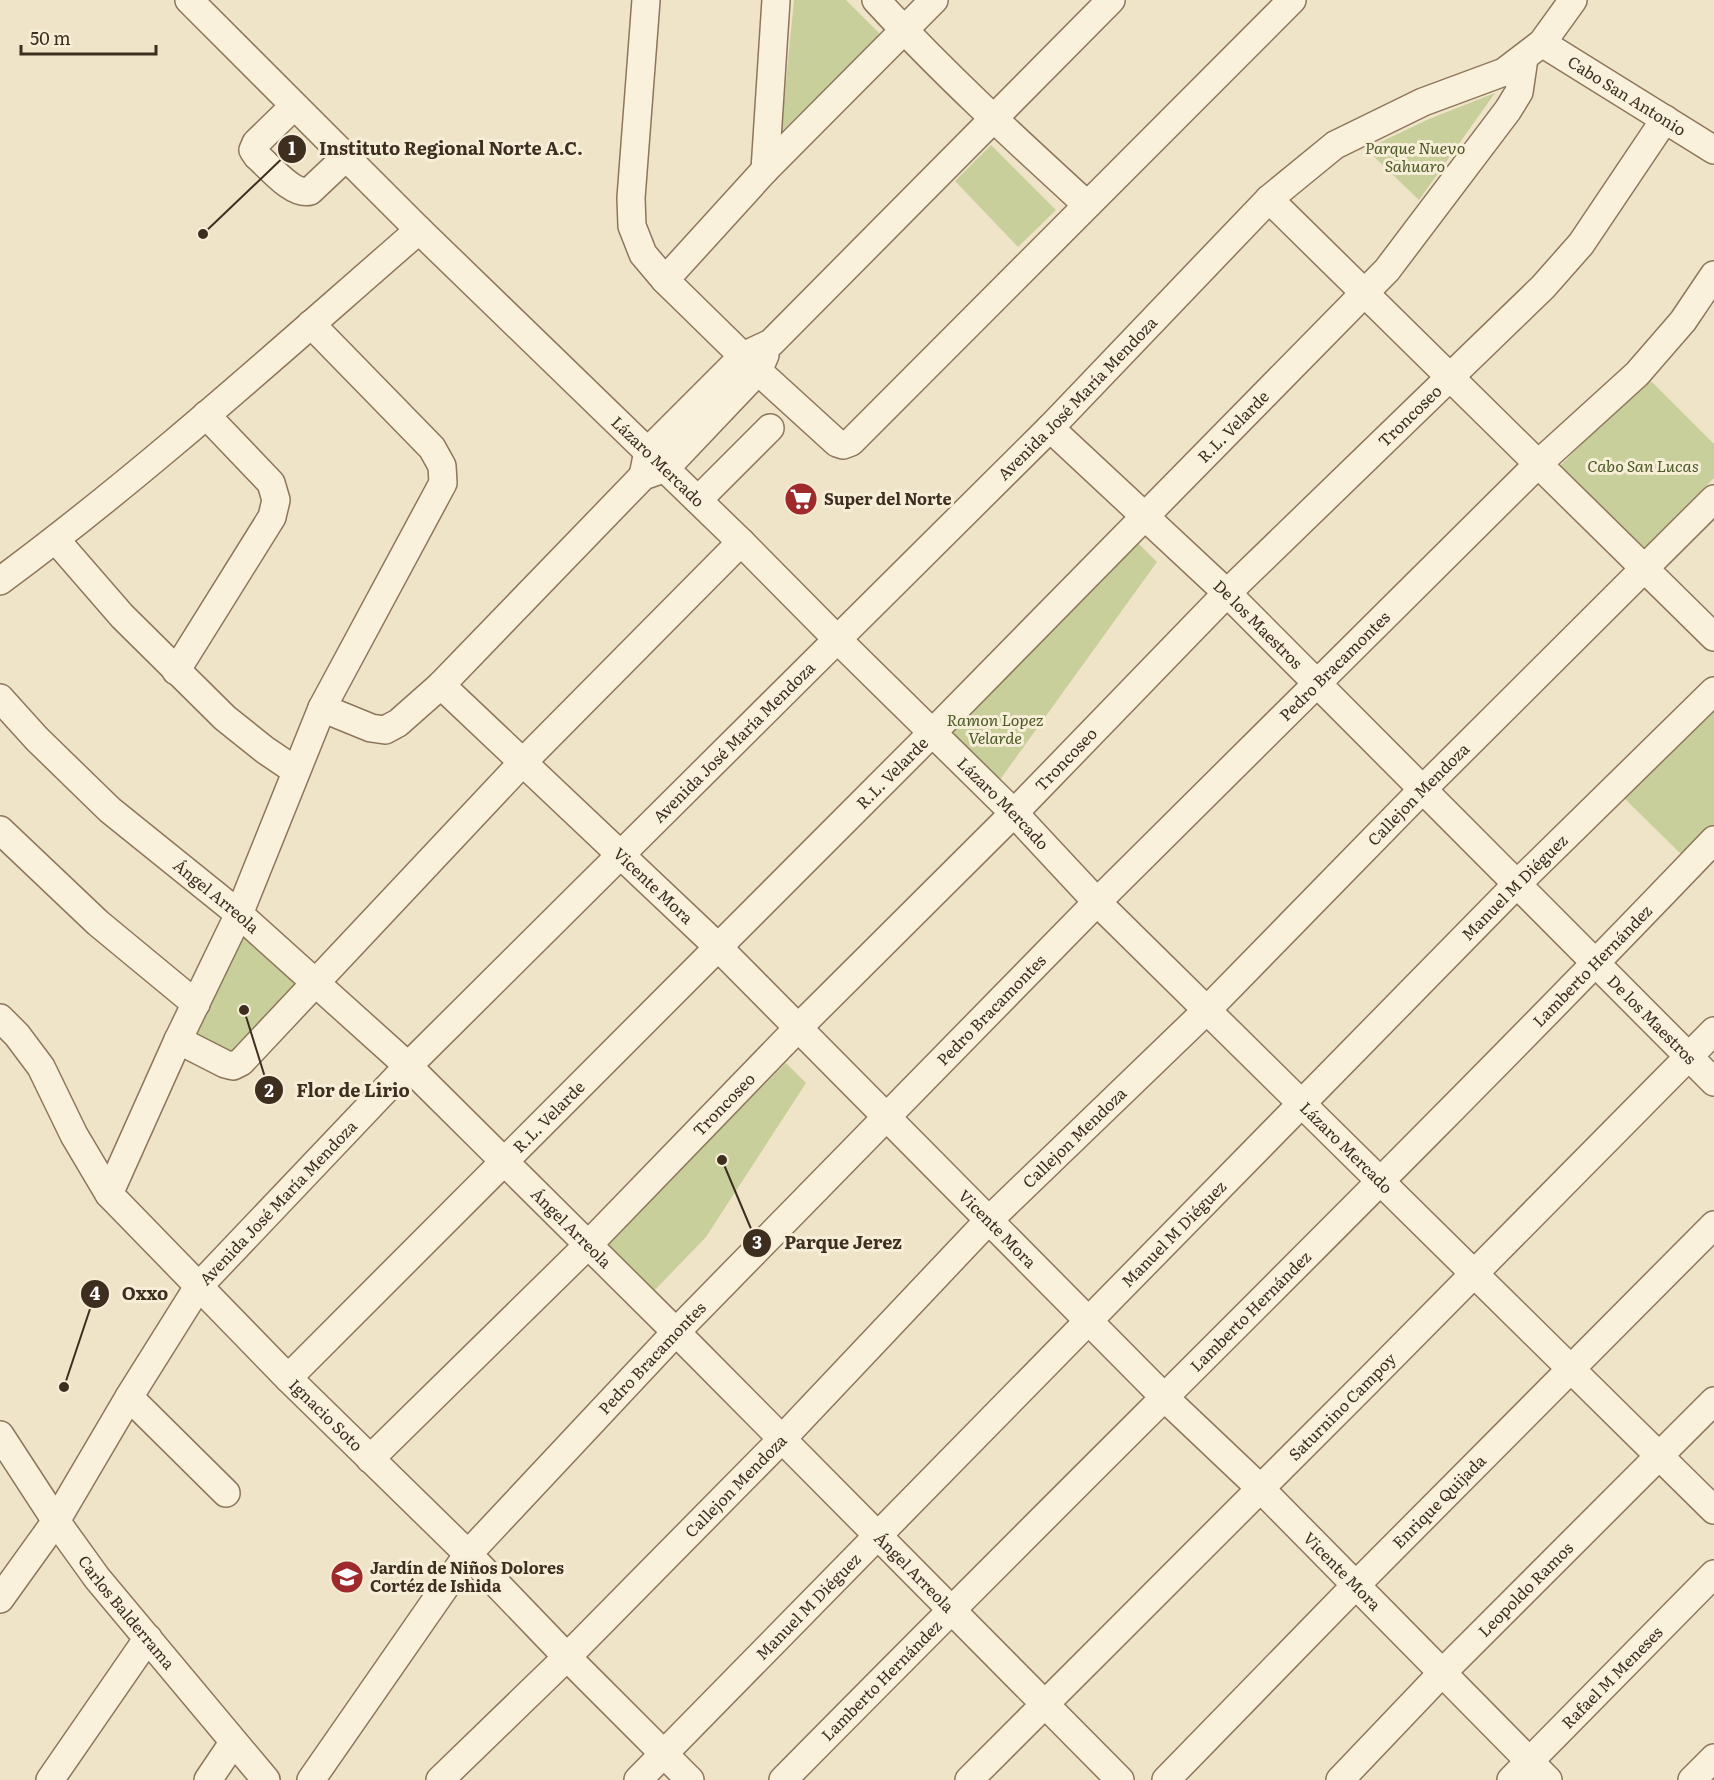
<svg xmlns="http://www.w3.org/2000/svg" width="1714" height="1780" viewBox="0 0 1714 1780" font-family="Literata,serif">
  <rect width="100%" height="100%" fill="#f0e4c8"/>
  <g fill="#c9cf9b">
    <path d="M794,0H846L881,35L781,132Z"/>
    <path d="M1495,93L1419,200L1366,149L1429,119Z"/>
    <path d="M991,145L1056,210L1018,247L955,181Z"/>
    <path d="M1648,378L1714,444V478L1643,549L1560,466Z"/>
    <path d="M1135,540L1157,562L999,781L948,730Z"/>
    <path d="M1714,705V827L1684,857L1623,797Z"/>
    <path d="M241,933L304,987L237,1059L194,1034Z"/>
    <path d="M786,1063L806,1083L706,1237L652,1293L602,1246Z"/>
  </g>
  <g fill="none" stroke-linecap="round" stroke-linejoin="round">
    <defs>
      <g id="minor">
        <path id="s1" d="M189,0L419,230L741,542L837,639L1014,813L1097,902L1714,1510"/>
        <path d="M646,0L631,198L632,226L643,254L665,280L758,371L837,443L843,445L851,442L1292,0"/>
        <path d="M876,0C942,72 1014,138 1086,204"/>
        <path id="s2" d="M1542,43L1714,150"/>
        <path d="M294,106L256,143L253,150L257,156C270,167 293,196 310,191L346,157"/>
        <path d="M765,170L776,0"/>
        <path d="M1269,199L1714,637"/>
        <path d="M665,280L765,170L934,0"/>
        <path id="s3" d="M1050,428L1227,593L1714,1082"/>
        <path d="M643,476L648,451L743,356L771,343L1111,0"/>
        <path d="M698,500L770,428"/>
        <path d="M56,540L122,616L225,718L265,750L296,771"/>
        <path d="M0,581C146,473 282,349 419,230"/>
        <path d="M176,671L272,517L276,500L271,483L206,415"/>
        <path id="s4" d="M441,685L717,946L1165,1398L1260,1488L1548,1780"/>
        <path id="s5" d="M0,698L37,739L110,810L239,914L408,1066L676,1332L1120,1780"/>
        <path d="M322,708L371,728L385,730L398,723L441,685L643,476L666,468L758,371L765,355"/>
        <path d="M0,830L98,923L196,1004"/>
        <path id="s6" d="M0,1018L17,1035L41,1067L74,1135L109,1194L288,1378L468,1554L567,1657L690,1780"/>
        <path d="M178,1040L225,1064L233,1066L241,1062L523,762L741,542"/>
        <path d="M109,1194L178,1040L239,914L322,708L443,483L442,466L432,448L311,324"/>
        <path id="s7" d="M288,1378L932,733L1387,270L1508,110L1519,92L1524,58"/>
        <path d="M129,1397L226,1493"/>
        <path id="s8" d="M0,1435L56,1521L97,1578L266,1780"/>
        <path id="s9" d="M370,1459L588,1245L798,1028L1014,813L1227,593L1543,287L1581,244L1665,119"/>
        <path id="s10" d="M0,1599L56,1521L129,1397L198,1287L408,1066L1050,428L1269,199L1335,145L1423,102L1504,72L1542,43L1573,0"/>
        <path d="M50,1780L148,1638"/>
        <path d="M208,1780L233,1743"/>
        <path id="s11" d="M311,1780L468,1554L676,1332L1097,902L1538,464L1637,374L1683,321L1714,275"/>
        <path id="s12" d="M440,1780L567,1657L781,1440L988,1221L1207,1010L1422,790L1714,499"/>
        <path id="s13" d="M638,1780L1517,884L1714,691"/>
        <path id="s14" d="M783,1780C1092,1466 1409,1159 1714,840"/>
        <path id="s15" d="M969,1780L1366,1383L1714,1031"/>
        <path id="s16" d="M1166,1780L1355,1586L1714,1225"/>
        <path id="s17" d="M1340,1780L1442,1673L1714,1401"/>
        <path id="s18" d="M1511,1780L1714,1574"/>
        <path d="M1692,1780L1714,1758"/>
      </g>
    </defs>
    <use href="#minor" stroke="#8d765c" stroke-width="30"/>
    <use href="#minor" stroke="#faf1dc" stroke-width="27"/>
  </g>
  <defs>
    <symbol id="supermarket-disc" viewBox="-11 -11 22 22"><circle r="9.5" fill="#9e2a2b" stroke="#f7eed8"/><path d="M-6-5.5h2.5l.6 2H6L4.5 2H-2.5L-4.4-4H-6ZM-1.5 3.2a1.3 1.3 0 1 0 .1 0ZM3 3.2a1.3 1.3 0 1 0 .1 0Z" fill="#fff"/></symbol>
    <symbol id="school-disc" viewBox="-11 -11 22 22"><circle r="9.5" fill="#9e2a2b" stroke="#f7eed8"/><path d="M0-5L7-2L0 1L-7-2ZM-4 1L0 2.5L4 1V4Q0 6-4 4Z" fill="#fff"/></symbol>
  </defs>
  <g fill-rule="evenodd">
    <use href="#supermarket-disc" x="782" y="480" width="38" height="38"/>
    <use href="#school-disc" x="328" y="1558" width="38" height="38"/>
  </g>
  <g text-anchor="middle" stroke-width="6" stroke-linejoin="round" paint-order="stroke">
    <g font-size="16" fill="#3d2e20" stroke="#f7eed8">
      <text dy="6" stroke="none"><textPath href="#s2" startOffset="100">Cabo San Antonio</textPath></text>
      <text dy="6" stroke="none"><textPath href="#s10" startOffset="1620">Avenida José María Mendoza</textPath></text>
      <text dy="6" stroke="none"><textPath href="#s9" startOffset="1473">Troncoseo</textPath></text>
      <text dy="6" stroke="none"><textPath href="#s7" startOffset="1341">R.L. Velarde</textPath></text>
      <text dy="6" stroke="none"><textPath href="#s1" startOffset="658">Lázaro Mercado</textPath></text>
      <text dy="6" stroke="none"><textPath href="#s3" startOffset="286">De los Maestros</textPath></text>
      <text dy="6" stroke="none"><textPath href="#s11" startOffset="1516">Pedro Bracamontes</textPath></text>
      <text dy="6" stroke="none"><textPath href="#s10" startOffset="1134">Avenida José María Mendoza</textPath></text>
      <text dy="6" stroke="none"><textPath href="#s9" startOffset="987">Troncoseo</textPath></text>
      <text dy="6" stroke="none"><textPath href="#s7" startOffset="855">R.L. Velarde</textPath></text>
      <text dy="6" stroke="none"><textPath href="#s12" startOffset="1389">Callejon Mendoza</textPath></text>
      <text dy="6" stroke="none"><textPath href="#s1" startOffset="1144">Lázaro Mercado</textPath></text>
      <text dy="6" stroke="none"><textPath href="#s4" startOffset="292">Vicente Mora</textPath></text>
      <text dy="6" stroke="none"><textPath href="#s13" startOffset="1251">Manuel M Diéguez</textPath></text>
      <text dy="6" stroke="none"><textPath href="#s5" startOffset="294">Ángel Arreola</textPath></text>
      <text dy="6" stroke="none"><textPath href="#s14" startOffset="1148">Lamberto Hernández</textPath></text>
      <text dy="6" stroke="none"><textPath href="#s11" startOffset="1030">Pedro Bracamontes</textPath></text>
      <text dy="6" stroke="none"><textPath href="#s3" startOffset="844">De los Maestros</textPath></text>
      <text dy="6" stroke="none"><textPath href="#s9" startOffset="501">Troncoseo</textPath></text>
      <text dy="6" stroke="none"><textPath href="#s7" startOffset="369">R.L. Velarde</textPath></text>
      <text dy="6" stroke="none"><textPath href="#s12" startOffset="903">Callejon Mendoza</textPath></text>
      <text dy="6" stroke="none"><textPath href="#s1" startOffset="1630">Lázaro Mercado</textPath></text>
      <text dy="6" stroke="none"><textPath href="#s10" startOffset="486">Avenida José María Mendoza</textPath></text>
      <text dy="6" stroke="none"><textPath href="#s5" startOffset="780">Ángel Arreola</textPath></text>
      <text dy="6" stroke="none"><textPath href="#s4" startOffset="778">Vicente Mora</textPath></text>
      <text dy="6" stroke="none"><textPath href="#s13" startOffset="765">Manuel M Diéguez</textPath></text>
      <text dy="6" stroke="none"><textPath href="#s14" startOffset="662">Lamberto Hernández</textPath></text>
      <text dy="6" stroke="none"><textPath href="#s11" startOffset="544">Pedro Bracamontes</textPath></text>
      <text dy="6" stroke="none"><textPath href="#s15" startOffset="528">Saturnino Campoy</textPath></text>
      <text dy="6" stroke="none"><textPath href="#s6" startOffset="518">Ignacio Soto</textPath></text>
      <text dy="6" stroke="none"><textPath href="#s12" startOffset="417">Callejon Mendoza</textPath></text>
      <text dy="6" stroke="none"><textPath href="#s16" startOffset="390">Enrique Quijada</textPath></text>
      <text dy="6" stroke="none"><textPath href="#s5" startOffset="1266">Ángel Arreola</textPath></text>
      <text dy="6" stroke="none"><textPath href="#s4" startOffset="1264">Vicente Mora</textPath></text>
      <text dy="6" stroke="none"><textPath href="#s17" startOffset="266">Leopoldo Ramos</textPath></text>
      <text dy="6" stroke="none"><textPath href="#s13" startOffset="243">Manuel M Diéguez</textPath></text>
      <text dy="6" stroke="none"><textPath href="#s8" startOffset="218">Carlos Balderrama</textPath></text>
      <text dy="6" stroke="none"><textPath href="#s18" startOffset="144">Rafael M Meneses</textPath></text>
      <text dy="6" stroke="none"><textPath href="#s14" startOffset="140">Lamberto Hernández</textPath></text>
    </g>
    <g font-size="16" font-style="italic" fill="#4d5a26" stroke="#f7eed8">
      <text x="1415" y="154">Parque Nuevo<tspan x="1415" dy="18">Sahuaro</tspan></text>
      <text x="1643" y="472">Cabo San Lucas</text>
      <text x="995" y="726">Ramon Lopez<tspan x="995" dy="18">Velarde</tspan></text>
    </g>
    <g font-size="16" font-weight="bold" fill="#3d2e20" stroke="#f7eed8" text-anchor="start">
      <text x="824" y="505">Super del Norte</text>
      <text x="370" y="1574">Jardín de Niños Dolores<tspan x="370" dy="18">Cortéz de Ishida</tspan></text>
    </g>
  </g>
  <path fill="none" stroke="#3d2e20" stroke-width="2" d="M203 234L292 149M244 1010L269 1090M722 1160L757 1243M64 1387L95 1294"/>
  <g fill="#3d2e20" stroke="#f7eed8" stroke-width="2">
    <circle cx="203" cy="234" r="6"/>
    <circle cx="244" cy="1010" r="6"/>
    <circle cx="722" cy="1160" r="6"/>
    <circle cx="64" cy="1387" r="6"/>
    <circle cx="292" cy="149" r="15"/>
    <circle cx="269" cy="1090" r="15"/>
    <circle cx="757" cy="1243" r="15"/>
    <circle cx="95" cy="1294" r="15"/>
  </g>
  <g font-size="18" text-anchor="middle" font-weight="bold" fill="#fff">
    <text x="292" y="155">1</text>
    <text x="269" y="1097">2</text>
    <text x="757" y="1249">3</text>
    <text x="95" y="1300">4</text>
  </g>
  <g font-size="18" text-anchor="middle" font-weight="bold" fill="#3d2e20" stroke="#f7eed8" stroke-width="6" stroke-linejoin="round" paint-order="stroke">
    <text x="451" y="155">Instituto Regional Norte A.C.</text>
    <text x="353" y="1097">Flor de Lirio</text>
    <text x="843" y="1249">Parque Jerez</text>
    <text x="145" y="1300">Oxxo</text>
  </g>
  <path d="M21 45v9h135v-9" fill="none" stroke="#3d2e20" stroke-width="3"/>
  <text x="30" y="45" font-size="18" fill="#3d2e20" stroke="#f7eed8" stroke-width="4.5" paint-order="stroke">50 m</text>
</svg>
